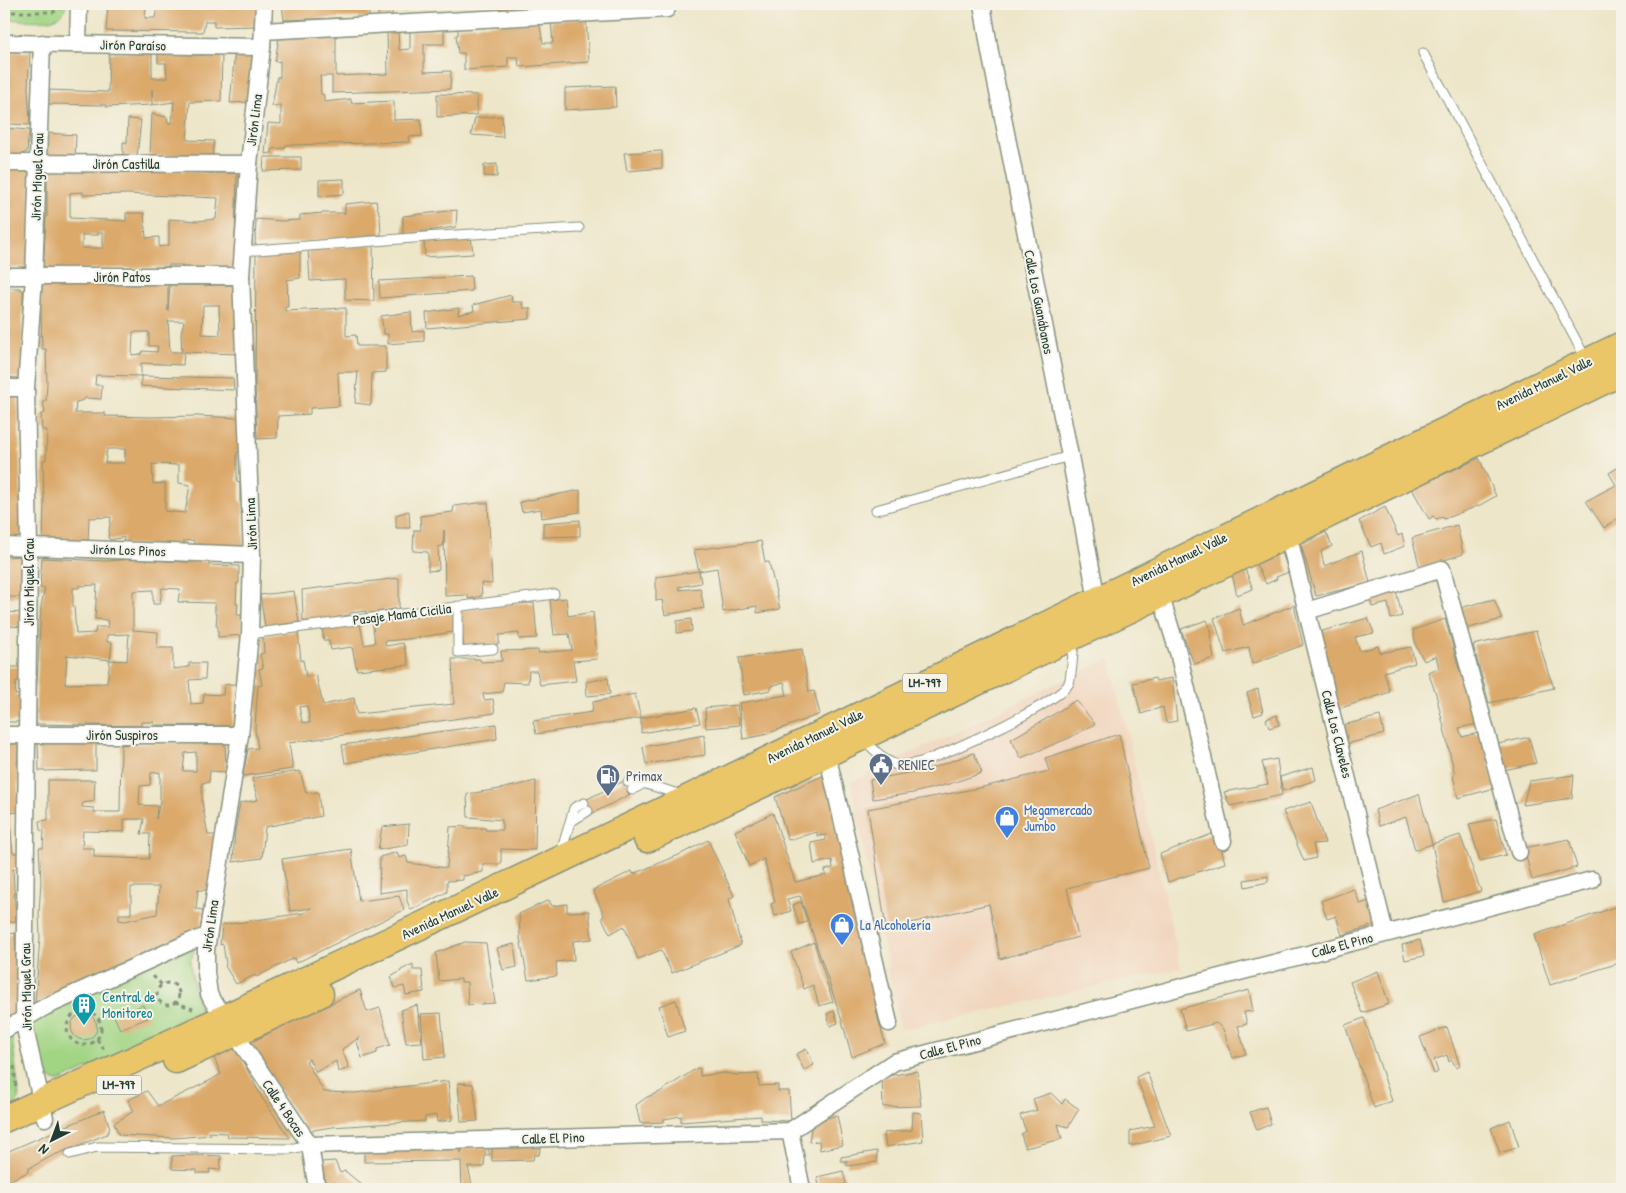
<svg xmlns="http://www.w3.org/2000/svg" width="1626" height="1193" viewBox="0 0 1626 1193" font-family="'Patrick Hand',sans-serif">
  <rect width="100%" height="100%" fill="#f7f3e8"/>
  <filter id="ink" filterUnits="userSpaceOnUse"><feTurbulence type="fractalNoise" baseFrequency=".02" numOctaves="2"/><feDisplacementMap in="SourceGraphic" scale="10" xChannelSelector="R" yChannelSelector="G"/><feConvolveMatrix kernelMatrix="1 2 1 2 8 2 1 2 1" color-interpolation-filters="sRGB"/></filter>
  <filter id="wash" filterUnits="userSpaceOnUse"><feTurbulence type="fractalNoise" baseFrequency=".0096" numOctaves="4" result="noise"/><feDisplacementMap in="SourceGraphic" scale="20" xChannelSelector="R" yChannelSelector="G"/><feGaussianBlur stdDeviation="1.12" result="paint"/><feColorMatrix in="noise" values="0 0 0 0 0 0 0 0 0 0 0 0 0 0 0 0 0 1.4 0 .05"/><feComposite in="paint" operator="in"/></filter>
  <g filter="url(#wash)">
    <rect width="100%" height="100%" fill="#ede6c9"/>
    <path fill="#f1d5bd" d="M1110,658L1181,968L900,1030L851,782Z"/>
    <g fill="#a1d483" stroke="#60885c">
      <path d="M4,4H66C65,9 63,14 58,17C47,24 17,19 4,19Z"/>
      <path d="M196,943L190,963L197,1002L202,1015L60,1081C51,1081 46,1077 41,1071L31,1032L34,1018Z"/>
      <path d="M11,1028L19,1097L17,1102L4,1110V1031Z"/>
    </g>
    <g id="blocks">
      <g fill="#dba96b" fill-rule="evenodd">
        <path d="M108,4H257L258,26L214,27V21H205L203,32L106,31ZM146,6H157L155,18H145Z"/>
        <path d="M282,4H369V17L284,20Z"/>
        <path d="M379,4H392V15L378,16Z"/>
        <path d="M396,4H434V6L395,10Z"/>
        <path d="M497,4H520V10L498,11Z"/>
        <path d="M586,19L589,62L519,67L518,57H508V67L464,70V53H458L456,35H458V27L539,21L543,43H553L551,21Z"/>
        <path d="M444,29V44H424V72L451,71L450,89L332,93V76H320L321,94L324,95V102L351,99V103L394,101V120L421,119L422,136L409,137L410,142L286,145L285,148L272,149V153L265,154L268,123L281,124V105L272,106L277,77H280V61L275,62L279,37L336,35V76L388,74L387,30L398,31L399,50L410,49V31Z"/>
        <path d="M235,51L255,53L251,102L230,103Z"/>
        <path d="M4,52H30L28,87L30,125L9,124L10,101H4Z"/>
        <path d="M130,52H152V78H167L166,63H158V52H222L221,101L190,102L187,140L214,141L212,157L185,155L150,156L152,114L167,117L168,123H172L174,102L153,105L152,89V105L106,107V105L48,104V90L108,92L109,53Z"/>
        <path d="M615,86L616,107L565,110V88Z"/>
        <path d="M437,94L477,95V115L437,117Z"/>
        <path d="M502,116L503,137L471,135L475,118Z"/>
        <path d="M128,119L141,120L137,157H123V142L127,143Z"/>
        <path d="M4,128L29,130L27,152L19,155H4Z"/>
        <path d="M46,133L76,135L75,158L48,157L44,150Z"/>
        <path d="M662,151V168L627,171L624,153Z"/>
        <path d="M264,157H301V170L263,171Z"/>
        <path d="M497,164V177L484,176V165Z"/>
        <path d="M31,167L29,267L4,268V170Z"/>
        <path d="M47,169L193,171L206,173H237L235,236L237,268L183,269V265H168V267L43,270L46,217H47ZM83,192V195L127,194L218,198L216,219L197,221L169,219V245L159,247V237L146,238L144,213H126V221L70,218V193ZM98,233H103V248H82V235H98Z"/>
        <path d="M344,179V194L319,196V180Z"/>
        <path d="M376,201L380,217L381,235L255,246L256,219L282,221L300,220V215L323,213H345V204Z"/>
        <path d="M457,210L456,227L403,234V216Z"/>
        <path d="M471,236L473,254L425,257L424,240Z"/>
        <path d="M373,245L374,301L345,300V279L310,281L308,249Z"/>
        <path d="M300,250V278L287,280L288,307H285V311L346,308V336L356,335L357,346H386V372L372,373L371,405L355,403L358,372H338L339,406L310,408V414L278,416L277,438L257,439L255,386L256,252Z"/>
        <path d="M471,276L472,291L380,298L379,281Z"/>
        <path d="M40,283H168V311L170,285H236L238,354L184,352L183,365L141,363V376L96,375L95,385H102L101,399L85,398L84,400L76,402L75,413H105V416L151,417L196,416L240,418V452H237V481L240,482V502H243L244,549L194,548V540L184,541L183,547L123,544L124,537L111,540L108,538L111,517L89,518L88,543L43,542L44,503L43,460H46L47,430H42L41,414L45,413L43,401H46L47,384L46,349H42ZM203,305H219L220,335L202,334ZM168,321H184L181,333L182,352H170ZM133,332H149V346H158L157,352L143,351L141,354L132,355ZM107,449H125V463H105ZM152,464L179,465V483L190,485L185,513L165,511V483L153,484Z"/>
        <path d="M4,288H19L23,291L22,374L21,377L19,378L4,377Z"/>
        <path d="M511,295L512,302H522L523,308H530V319L427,328L426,313L459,308L458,315L474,311L473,305Z"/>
        <path d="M411,312L412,332L424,330V341L388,344V334H384L381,316Z"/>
        <path d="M141,376L233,378L234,390L141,386Z"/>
        <path d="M4,393L18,396L22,538H8V506L4,507V475H8V447H4Z"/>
        <path d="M1479,458L1496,496L1480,505L1444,519L1443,517L1436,519L1433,516L1429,519L1412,489Z"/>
        <path d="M1622,465V515L1604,528L1586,501L1616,485L1609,473Z"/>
        <path d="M580,490V512L542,518L541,509L522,512L520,502Z"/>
        <path d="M478,503H488L492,584L481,583L482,596L468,599V595L445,596L444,530L443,546L438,547L439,570L428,571V552L413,551L414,530H421L420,516L453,512L454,506Z"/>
        <path d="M1385,507L1398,536L1402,534L1405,546L1384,554L1381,543L1371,547L1359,521Z"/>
        <path d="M409,511L410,528H396V515Z"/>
        <path d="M580,520V536L543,537V523Z"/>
        <path d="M1457,525L1463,554L1420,568L1412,538Z"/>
        <path d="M1326,532L1332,546L1321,551L1324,566L1362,551L1370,583L1316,596L1301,545Z"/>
        <path d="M761,541L765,562H769L780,609L757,613V606L723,612L717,568L699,571L694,550Z"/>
        <path d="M1282,553L1289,572L1276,577L1277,579L1266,584L1256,564Z"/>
        <path d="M24,556V597H8L7,607L4,606V557Z"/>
        <path d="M42,558L107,561L133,559L186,562L209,561V565L239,566V583H237L236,604H238L237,615H241L243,635L218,637V626H216L217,614H215V603L178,602L180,589L162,588L160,604H153V590L133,591V630L158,632L157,648H173V669L189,667V663H206L205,679L189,680L191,704L203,703L204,694L223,695L224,685L236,684L232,726L154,725V722H141V726L36,724V701L41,606L45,588H40ZM97,585L95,619L107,620L108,627H96L95,633L76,634L74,606H73V588H79V586ZM129,634L127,661L110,660L107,683L65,684L67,655L110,660L112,642H107V635Z"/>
        <path d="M1245,569L1253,589L1237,595L1232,574Z"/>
        <path d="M699,571L701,583L678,587L680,590L700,588L704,608L665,615L662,600L656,601V577Z"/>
        <path d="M399,578V608L366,614V611L350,613L349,615L317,621H303L302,590Z"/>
        <path d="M1395,586L1402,616L1391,619L1388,603L1372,607L1369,594Z"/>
        <path d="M294,591L299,622L265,627L260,595Z"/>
        <path d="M566,598L568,616L593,612L597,659L573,661L576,681L540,685L537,671H529L528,683L504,682L502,692L483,694L484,700L493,699L495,713L289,743L293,769L243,776L248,749L258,748L255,730L256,712L258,686L262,685L259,669L263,668L260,654L264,653L263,636L298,631L301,661L303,660L306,677L316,675L323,705L354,698L357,714L454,704L452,659H480L481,662L502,661L501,651L538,650V653L572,650L569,634L554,635L550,600ZM307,706L310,723L302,722L299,707Z"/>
        <path d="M1494,599L1502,619L1465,629L1460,608Z"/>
        <path d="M516,603H534L537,638L519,639V633L499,635V644L464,648L460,611Z"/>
        <path d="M1294,605L1303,645L1252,664L1249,647L1225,653L1214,618L1239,608L1243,625Z"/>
        <path d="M4,612L25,613L23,627L10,626L8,642L4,641Z"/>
        <path d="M448,612L453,615V632L408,639L385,641L386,646L403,643L409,665L357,670L352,647L331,650L329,641H324L322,628L360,623L364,645L375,643L372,620Z"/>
        <path d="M1368,618L1374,633L1355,637L1360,651L1378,646L1380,653L1411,647L1415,663L1384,672L1390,692L1335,710L1319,632Z"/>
        <path d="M691,619L692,631L677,633V621Z"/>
        <path d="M1445,619L1460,672L1465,670L1477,724L1459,728L1462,737L1482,732L1495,788L1458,798L1453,775H1455L1436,694L1428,672L1439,668L1436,656L1424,661L1416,646L1413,630Z"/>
        <path d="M1207,620L1212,633L1210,634L1214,658L1194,664L1181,629Z"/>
        <path d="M1536,631L1548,672L1554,688L1489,703L1473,645Z"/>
        <path d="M802,649L809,692L814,691L820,714L764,735L743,739L739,703L787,695L784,682L771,686V690L744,695L739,658Z"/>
        <path d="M4,667H21L20,681H16L15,695L22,694L20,722H4Z"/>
        <path d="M608,678L610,694L587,696L586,682Z"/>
        <path d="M1155,678L1156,681L1172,678L1177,721L1166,723L1163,707L1141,714L1133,683Z"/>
        <path d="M1258,689L1263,713L1254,716L1247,693Z"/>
        <path d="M635,694L641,718L536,734L533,721L592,712L593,702Z"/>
        <path d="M1076,700L1095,724L1069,738L1021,758L1011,739L1051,716Z"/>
        <path d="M737,705L740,725L706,728L705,708Z"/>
        <path d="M696,708L700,723L641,733V718Z"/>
        <path d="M1277,715L1279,725L1269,728L1266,719Z"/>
        <path d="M1380,716L1384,734L1343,745L1339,726Z"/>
        <path d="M496,724L497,739L345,763L342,745Z"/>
        <path d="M1119,734L1149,868L1067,888L1078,937L1000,959L989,904L886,929L868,809L979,788L1049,771L1045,758Z"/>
        <path d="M704,735L705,755L646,764L643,747Z"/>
        <path d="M1529,737L1536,763L1504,770L1498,744Z"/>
        <path d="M4,741H20L17,764L20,765L18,787L19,812L9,813L13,853H21V869H13L16,921L4,923Z"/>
        <path d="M38,741L96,743V770L39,771Z"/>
        <path d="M225,742L226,772L210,771L209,782L202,783V802L208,835H217L212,875H209L208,890H198L196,909L203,910L201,925L199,933L35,1004L40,937L39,913L41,881L39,848H43L44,831L40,830L39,821L48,820V780H95L94,801L83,803L82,807L94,808V812H120L121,745L151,743ZM196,752V771H183L185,753ZM160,772V801L156,819L157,806L139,805L140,786L150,785L151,773ZM124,819H144L141,834H150L149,859L94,857V848H82L83,831L124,832ZM131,887H159L157,914L125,921L119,920V914H131Z"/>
        <path d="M974,753L982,773L949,784L913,793L873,799L870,780L929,769Z"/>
        <path d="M1277,759L1282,795L1230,806L1224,792L1268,784L1262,762Z"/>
        <path d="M1313,767L1316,780L1283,791L1280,777Z"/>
        <path d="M300,771L306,793L318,792L321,816L265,827L262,858L233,862L235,832L240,803L258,800L252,778Z"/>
        <path d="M827,774L873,974L876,1011L885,1043L852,1057L842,1021L800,896L787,899L791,911L775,916L771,904L775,902L764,859L749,866L735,831L773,813L795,882L826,875L825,870L833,868L832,860L814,864L811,843L826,840V835L817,836V832L788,840L775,797Z"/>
        <path d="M1574,775L1572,798L1523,805L1529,781Z"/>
        <path d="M626,780L633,793L589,815L583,801Z"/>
        <path d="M536,781L535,850L501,849V864H483V872L463,876V880L447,881V892L411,910L407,901V889L379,893L380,857L397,852L399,858L406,856L408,863L447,868L450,827L465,826V828H486L485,830H502V820L468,817L467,794L500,789Z"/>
        <path d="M1419,794L1432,844L1415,850L1406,817L1379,826L1375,810Z"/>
        <path d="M1311,802L1325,843L1313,844L1316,858L1304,861L1283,811Z"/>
        <path d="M1496,819L1506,855L1480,861L1469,824Z"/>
        <path d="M409,824L408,845L378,850L382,827Z"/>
        <path d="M1217,832L1225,863L1168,882L1160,854Z"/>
        <path d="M1460,835L1481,891L1444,902L1432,844Z"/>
        <path d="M1569,839L1577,867L1532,880L1524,848Z"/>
        <path d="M708,840L734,896L729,899L741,945L672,973L661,950L638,959L624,926L610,934L602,918L604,915L593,890L632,871L633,874L679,855Z"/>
        <path d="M351,849L359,901L399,896L404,910L296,963L294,958L256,977L255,975L236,984L225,966L226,964L223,944L220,945L222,925L304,913L312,908L290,911L282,859Z"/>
        <path d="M1268,876V882L1245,887L1244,880Z"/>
        <path d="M1354,889L1360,904L1372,900L1377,924L1342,935L1336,916L1327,919L1321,901Z"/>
        <path d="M549,900L552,906L567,904V912L589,911L592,939L573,941L574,960L556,962L557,976L528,980L520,938L519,914Z"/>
        <path d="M801,902L807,922L799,924L793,905Z"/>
        <path d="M1618,906L1622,921V962L1550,985L1534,935Z"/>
        <path d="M15,933L18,1018L4,1027V935Z"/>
        <path d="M1420,940L1424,956L1405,960L1402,945Z"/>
        <path d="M465,942L486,943L495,1003L468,1005L467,982H461V979L439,981L436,953Z"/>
        <path d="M814,942L833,1002L819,1006L813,985L804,989L791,952Z"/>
        <path d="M514,944L517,967L503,970L497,948Z"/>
        <path d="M413,964V970H422L424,992L406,995L404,986L395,988L391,977L401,971V970Z"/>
        <path d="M1378,971L1389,1004L1362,1013L1350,982Z"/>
        <path d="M360,990L367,1012L380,1008L390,1045L377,1049V1053L362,1058L357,1042L360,1037L356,1039V1040L342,1049L349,1068L338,1072L336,1061L316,1072L309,1059L306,1061L324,1092L355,1093L448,1081L452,1120L437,1122L436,1115L425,1117V1121L332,1127L307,1131L248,1044L271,1032L275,1027L325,1003L326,1006L340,999Z"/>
        <path d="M1249,990L1253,1011L1244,1012L1247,1024L1238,1026L1246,1054L1233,1058L1223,1029L1216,1023L1186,1031L1180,1009Z"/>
        <path d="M676,1000L685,1031L668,1037L659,1006Z"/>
        <path d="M143,1005L148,1018L120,1029L114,1016Z"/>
        <path d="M417,1005L422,1042L406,1043L401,1010Z"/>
        <path d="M834,1011L838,1023L830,1026L827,1014Z"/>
        <path d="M441,1013L445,1057L424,1059L421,1014Z"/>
        <circle cx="84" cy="1027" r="13"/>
        <path d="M1364,1018L1392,1101L1374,1108L1345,1025Z"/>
        <path d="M1447,1027L1460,1066L1456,1068L1452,1060L1449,1062L1447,1055L1434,1060L1438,1072L1434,1074L1420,1037Z"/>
        <path d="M234,1044L262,1098L290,1138L228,1137L227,1133L209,1132L211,1135L173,1138L119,1135L114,1123L134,1111L128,1100L147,1091L158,1106L211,1080L221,1074L213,1055Z"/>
        <path d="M807,1049L814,1065L804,1070L796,1054Z"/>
        <path d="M697,1068L700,1069V1076L724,1073L737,1075L758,1074L759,1086L778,1085V1091H789L791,1121L761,1120V1116L681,1122V1116L664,1119V1122L640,1123L636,1105L647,1097L660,1092Z"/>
        <path d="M917,1071L921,1106L883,1107L882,1077Z"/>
        <path d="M1147,1072L1171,1136L1130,1146V1131L1155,1126L1136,1077Z"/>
        <path d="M458,1083L473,1084L478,1121L461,1122Z"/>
        <path d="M1051,1093L1062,1104L1065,1099L1079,1109L1068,1127L1058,1124L1062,1139L1025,1148L1021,1134L1026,1131L1020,1115L1037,1110L1033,1099Z"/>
        <path d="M1266,1107L1271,1124L1257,1130L1250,1112Z"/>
        <path d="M104,1110L110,1128L107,1134L52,1156L28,1169V1172L4,1183V1153Z"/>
        <path d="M913,1112L921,1113L923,1141L886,1147L884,1133L912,1130Z"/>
        <path d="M837,1115L843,1145L820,1150L819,1141L809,1142L812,1123Z"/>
        <path d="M1510,1120L1519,1147L1500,1153L1491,1128Z"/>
        <path d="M492,1144H541L539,1155H534L533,1160L492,1161Z"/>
        <path d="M461,1145V1154L462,1148H488L490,1155H485L484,1167H468L473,1189H462L461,1161L364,1162V1147Z"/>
        <path d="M877,1151V1162L847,1166V1161H841V1157Z"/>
        <path d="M198,1155L221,1156L220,1170L209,1169L210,1173H197V1170L172,1169V1156Z"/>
        <path d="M335,1161L340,1173L345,1171L362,1185L363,1189H327L321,1162Z"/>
        <path d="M843,1171L846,1184L820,1189L817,1177Z"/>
      </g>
    </g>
  </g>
  <g filter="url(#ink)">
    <use href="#blocks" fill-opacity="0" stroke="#86927e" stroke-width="1"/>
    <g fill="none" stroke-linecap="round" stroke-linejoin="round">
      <defs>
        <g id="lane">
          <path d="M1423,53L1586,359"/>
          <path d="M243,251L439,236L579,228"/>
          <path d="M876,510L1070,456"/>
          <path d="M458,606V652L493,649"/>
          <path d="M250,634L554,594"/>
          <path d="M863,739L884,759L898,766C905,765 913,764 921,762C946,754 1060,703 1069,683C1072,674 1073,651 1074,641"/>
          <path d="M628,782L633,780L682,795"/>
          <path d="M632,790L644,783"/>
          <path d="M570,822L588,811"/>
          <path d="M561,853L574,808L584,803"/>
          <path d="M70,1154L97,1147L289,1149L310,1145"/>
        </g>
        <g id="street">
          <path d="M264,4L262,47L249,164L241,276L252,555L250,634L240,735L206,950V973L209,994L213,1002L227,1017L235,1034L310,1145L317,1189"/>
          <path d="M982,4L990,52L1070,456L1097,600"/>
          <path d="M263,31L667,9"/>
          <path d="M4,43L262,47"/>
          <path d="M42,43L34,277L26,388L29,547L24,1024L45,1118"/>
          <path d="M78,44L79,4"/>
          <path d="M4,163L249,164"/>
          <path d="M4,276H241"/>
          <path d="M4,388H26"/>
          <path d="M1288,534L1385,933"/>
          <path d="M4,546L252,555"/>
          <path d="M1160,594L1178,652L1223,841"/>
          <path d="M1307,611L1442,569L1519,852"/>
          <path d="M4,735H240"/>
          <path d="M825,745L889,1023"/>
          <path d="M4,1030L45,1007L192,941L208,936"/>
          <path d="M790,1131L802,1189"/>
          <path d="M310,1145L790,1131L894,1062L1592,880"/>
        </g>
        <g id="primary">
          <path d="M647,839L1288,534L1622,372"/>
          <path d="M176,1060L320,994"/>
          <path d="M4,1119C549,872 1084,605 1622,345"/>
        </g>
      </defs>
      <use href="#lane" stroke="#86927e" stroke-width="11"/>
      <use href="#street" stroke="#86927e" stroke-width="19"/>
      <use href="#primary" stroke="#86927e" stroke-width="29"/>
      <g stroke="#86927e" stroke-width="3" stroke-dasharray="4 4" stroke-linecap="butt">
        <path d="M4,12H53L59,10L61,6"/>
        <path d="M153,976L162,985"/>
        <circle cx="168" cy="994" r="11"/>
        <path d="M175,1002L193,1009"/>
        <circle cx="84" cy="1028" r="17"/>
        <path d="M97,1039L105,1051"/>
        <path d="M14,1066L16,1089"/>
      </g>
      <use href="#lane" stroke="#fff" stroke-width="9"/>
      <use href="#street" stroke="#fff" stroke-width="16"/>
      <use href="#primary" stroke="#ebc669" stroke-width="26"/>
    </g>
  </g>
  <defs>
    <symbol id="civic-pin" viewBox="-11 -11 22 30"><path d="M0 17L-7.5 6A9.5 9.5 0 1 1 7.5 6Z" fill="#5c6f8a" stroke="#f7f3e8"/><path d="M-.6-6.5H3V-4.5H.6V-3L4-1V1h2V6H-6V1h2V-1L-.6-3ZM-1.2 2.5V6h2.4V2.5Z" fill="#fff"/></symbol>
    <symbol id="fuel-pin" viewBox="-11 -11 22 30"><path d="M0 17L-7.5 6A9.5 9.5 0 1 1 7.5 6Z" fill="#5c6f8a" stroke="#f7f3e8"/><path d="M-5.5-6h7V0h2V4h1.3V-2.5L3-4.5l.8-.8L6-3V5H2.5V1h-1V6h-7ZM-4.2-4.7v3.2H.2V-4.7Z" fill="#fff"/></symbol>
    <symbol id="shop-pin" viewBox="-11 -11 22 30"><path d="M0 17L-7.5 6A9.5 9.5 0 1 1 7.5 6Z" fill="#3f7fe0" stroke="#f7f3e8"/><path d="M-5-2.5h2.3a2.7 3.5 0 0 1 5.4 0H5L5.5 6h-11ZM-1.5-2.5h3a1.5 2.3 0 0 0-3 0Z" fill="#fff"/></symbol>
    <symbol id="building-pin" viewBox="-11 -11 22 30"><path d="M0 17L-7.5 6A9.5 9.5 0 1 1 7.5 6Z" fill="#0f9aa8" stroke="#f7f3e8"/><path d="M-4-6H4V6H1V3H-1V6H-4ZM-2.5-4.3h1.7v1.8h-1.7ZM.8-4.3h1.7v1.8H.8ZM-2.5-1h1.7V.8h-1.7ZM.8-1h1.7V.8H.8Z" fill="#fff"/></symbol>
  </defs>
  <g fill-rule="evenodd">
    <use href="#civic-pin" x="867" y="751" width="28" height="38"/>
    <use href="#fuel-pin" x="594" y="762" width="28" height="38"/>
    <use href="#shop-pin" x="993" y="804" width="28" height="38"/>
    <use href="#shop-pin" x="828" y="911" width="28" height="38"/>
    <use href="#building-pin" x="70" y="991" width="28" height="38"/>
  </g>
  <g text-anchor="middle" stroke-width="4" stroke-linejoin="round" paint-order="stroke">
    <g fill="#f7f3e8" stroke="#60746a" stroke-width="1">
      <rect x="902.5" y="673.5" width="45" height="19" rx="4"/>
      <rect x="96.5" y="1075.5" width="45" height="19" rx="4"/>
    </g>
    <g font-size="12" font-weight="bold" fill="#1f3d34">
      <text x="925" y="687">LM-797</text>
      <text x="119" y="1089">LM-797</text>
    </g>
    <g font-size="14" fill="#1f3d34" stroke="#f7f3e8">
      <text transform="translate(133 45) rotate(1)" y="5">Jirón Paraíso</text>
      <text transform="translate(254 120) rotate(-83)" y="5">Jirón Lima</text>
      <text x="126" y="169">Jirón Castilla</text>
      <text transform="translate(37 177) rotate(-88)" y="5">Jirón Miguel Grau</text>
      <text x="122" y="282">Jirón Patos</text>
      <text transform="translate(1039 302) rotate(79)" y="5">Calle Los Guanábanos</text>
      <text transform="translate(1544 383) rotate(-26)" y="5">Avenida Manuel Valle</text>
      <text transform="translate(251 524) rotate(-93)" y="5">Jirón Lima</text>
      <text transform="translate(128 550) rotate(2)" y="5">Jirón Los Pinos</text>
      <text transform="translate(1179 559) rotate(-26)" y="5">Avenida Manuel Valle</text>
      <text transform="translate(29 582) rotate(-90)" y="5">Jirón Miguel Grau</text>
      <text transform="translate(402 614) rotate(-7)" y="5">Pasaje Mamá Cicilia</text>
      <text transform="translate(1337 734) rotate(76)" y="5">Calle Los Claveles</text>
      <text x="122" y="740">Jirón Suspiros</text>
      <text transform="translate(815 736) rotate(-26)" y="5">Avenida Manuel Valle</text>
      <text transform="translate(450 913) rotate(-25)" y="5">Avenida Manuel Valle</text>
      <text transform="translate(210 926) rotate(-82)" y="5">Jirón Lima</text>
      <text transform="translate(1342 945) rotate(-15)" y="5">Calle El Pino</text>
      <text transform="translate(26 987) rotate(-91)" y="5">Jirón Miguel Grau</text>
      <text transform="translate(950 1047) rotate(-15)" y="5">Calle El Pino</text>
      <text transform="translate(284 1108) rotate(56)" y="5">Calle 4 Bocas</text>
      <text transform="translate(553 1138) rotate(-2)" y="5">Calle El Pino</text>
    </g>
    <g font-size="14" fill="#4e5e75" stroke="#f7f3e8" text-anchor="start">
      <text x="898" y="770">RENIEC</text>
      <text x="626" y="781">Primax</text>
    </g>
    <g font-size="14" fill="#366cbe" stroke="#f7f3e8" text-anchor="start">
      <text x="1024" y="815">Megamercado<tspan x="1024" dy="16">Jumbo</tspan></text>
      <text x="860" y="930">La Alcoholería</text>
    </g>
    <g font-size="14" fill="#0d838f" stroke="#f7f3e8" text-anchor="start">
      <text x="102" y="1002">Central de<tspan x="102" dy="16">Monitoreo</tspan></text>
    </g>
  </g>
  <rect width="1626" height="1193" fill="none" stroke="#f7f3e8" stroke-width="20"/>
  <g transform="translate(52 1140) rotate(222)" stroke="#f7f3e8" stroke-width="4" paint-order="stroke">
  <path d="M0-4L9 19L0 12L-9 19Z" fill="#1f3d34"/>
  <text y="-8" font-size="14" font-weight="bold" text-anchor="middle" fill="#1f3d34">N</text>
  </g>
</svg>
